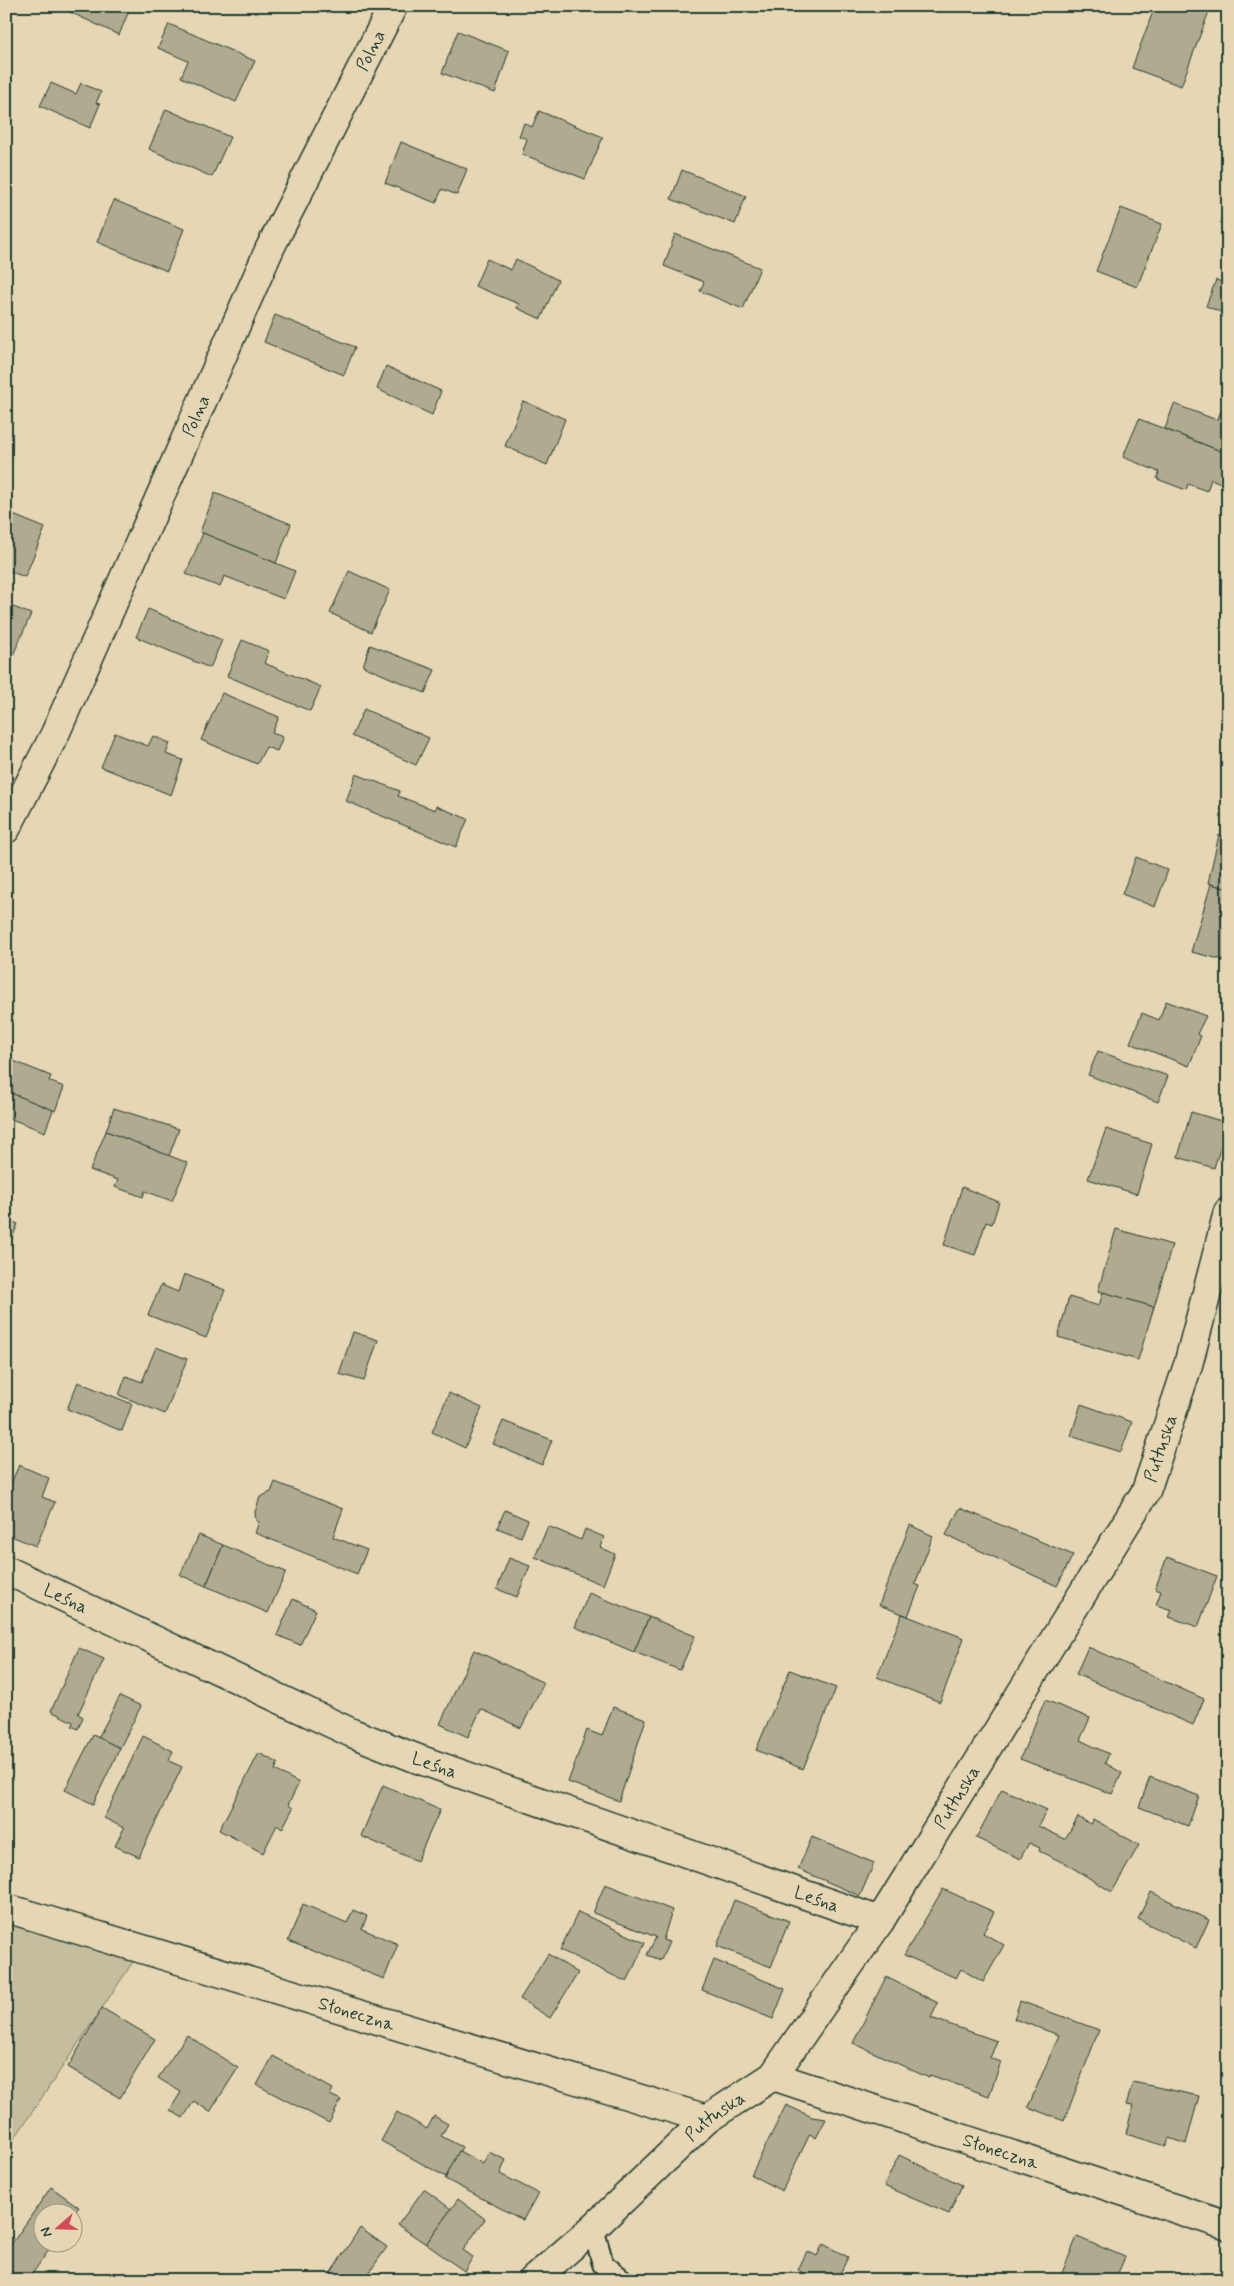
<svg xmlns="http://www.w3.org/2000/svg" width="1234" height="2286" viewBox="0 0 1234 2286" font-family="Mynerve,sans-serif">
  <rect width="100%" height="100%" fill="#e7d6b3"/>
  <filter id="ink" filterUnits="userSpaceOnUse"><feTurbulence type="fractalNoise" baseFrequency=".02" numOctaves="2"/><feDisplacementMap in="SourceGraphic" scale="10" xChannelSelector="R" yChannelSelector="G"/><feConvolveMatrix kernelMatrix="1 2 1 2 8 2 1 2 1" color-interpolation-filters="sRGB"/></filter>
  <g filter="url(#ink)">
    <path fill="#c6bd9e" stroke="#727d69" d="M6,1922L133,1962L6,2151Z"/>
    <g fill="#b0ab90" stroke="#1f3d34">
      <path d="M57,6H126L130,8L119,35Z"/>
      <path d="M1155,6H1211L1181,86L1132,68Z"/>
      <path d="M169,24L255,61L236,102L181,77L188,61L158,48Z"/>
      <path d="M458,31L509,51L495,93L442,73Z"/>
      <path d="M51,83L76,94L81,83L101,92L96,103L100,104L90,128L40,106Z"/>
      <path d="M166,109L230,137L212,177L149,149Z"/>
      <path d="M539,111L603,137L585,179L522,154L527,139L519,136L524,123L532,127Z"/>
      <path d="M401,142L467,169L457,195L442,189L436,203L385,183Z"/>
      <path d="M682,170L746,196L735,224L671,199Z"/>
      <path d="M114,200L184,229L167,271L97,242Z"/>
      <path d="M1121,208L1162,224L1137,287L1096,271Z"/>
      <path d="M675,234L760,268L743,309L700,291L704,282L664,266Z"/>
      <path d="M487,259L511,270L516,259L558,280L541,319L517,308L519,304L475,286Z"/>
      <path d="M1216,280L1228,284V315L1206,306Z"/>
      <path d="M275,315L355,347L344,375L264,342Z"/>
      <path d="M386,366L441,391L432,415L377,389Z"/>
      <path d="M523,401L565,419L547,465L505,446Z"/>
      <path d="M1174,404L1217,420L1221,411L1228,414V454L1165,429Z"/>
      <path d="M1139,419L1228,454V486L1211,479L1207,491L1188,484L1186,490L1157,479L1159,472L1123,457Z"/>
      <path d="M215,493L291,524L276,563L200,532Z"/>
      <path d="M6,512L45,528L25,577L6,570Z"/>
      <path d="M203,533L295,571L284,599L224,576L220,587L186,574Z"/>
      <path d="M349,571L390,590L371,632L330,613Z"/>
      <path d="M6,604L31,614L10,662L6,660Z"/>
      <path d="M148,609L222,640L210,668L136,637Z"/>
      <path d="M242,640L269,651L264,663L321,687L310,711L227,676Z"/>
      <path d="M370,645L435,670L425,693L363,666Z"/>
      <path d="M222,693L279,717L272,733L283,737L277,751L266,747L257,764L201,740Z"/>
      <path d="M364,709L429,738L416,765L352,736Z"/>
      <path d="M115,733L148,746L153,736L170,743L166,754L183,760L171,795L101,767Z"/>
      <path d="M356,774L400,791L398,796L435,810L436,806L468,819L456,847L346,801Z"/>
      <path d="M1219,835L1228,838V889L1208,883Z"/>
      <path d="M1136,857L1168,870L1155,907L1122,894Z"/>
      <path d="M1211,884L1228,889V961L1191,952Z"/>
      <path d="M1166,1001L1206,1016L1197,1034L1201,1036L1189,1066L1130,1043L1142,1013L1159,1020Z"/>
      <path d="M1098,1051L1168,1076L1158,1102L1088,1075Z"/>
      <path d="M6,1058L51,1076L49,1081L64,1087L55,1111L6,1091Z"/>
      <path d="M6,1091L53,1110L45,1132L6,1117Z"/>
      <path d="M114,1108L179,1129L169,1156L106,1131Z"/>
      <path d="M1191,1112L1228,1123L1214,1168L1178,1157Z"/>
      <path d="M1106,1129L1152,1144L1137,1194L1088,1179Z"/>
      <path d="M106,1131L188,1163L172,1201L145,1191L143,1197L115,1187L118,1180L90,1170Z"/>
      <path d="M962,1187L999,1202L992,1224L986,1222L975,1255L944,1245Z"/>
      <path d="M6,1219L18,1224L6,1252Z"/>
      <path d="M1116,1229L1172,1245L1154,1307L1098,1291Z"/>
      <path d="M184,1274L225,1290L206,1338L148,1315L161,1285L178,1292Z"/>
      <path d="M1103,1292L1154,1307L1138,1360L1058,1337L1069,1297L1099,1306Z"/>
      <path d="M353,1332L378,1340L364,1381L339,1374Z"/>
      <path d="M156,1347L187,1359L165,1414L119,1395L126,1376L142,1382Z"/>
      <path d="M78,1382L132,1404L122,1431L67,1409Z"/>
      <path d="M449,1393L482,1408L465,1448L432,1432Z"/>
      <path d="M1081,1404L1132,1422L1121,1452L1071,1436Z"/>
      <path d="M503,1421L552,1440L542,1465L493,1444Z"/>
      <path d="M19,1465L49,1478L42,1497L55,1502L36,1546L6,1534V1495Z"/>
      <path d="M275,1482L343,1509L333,1537L367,1550L357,1574L255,1533L259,1522L256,1521L255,1512L260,1497L271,1492Z"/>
      <path d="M960,1508L1073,1555L1057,1586L946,1535Z"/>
      <path d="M505,1510L528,1520L521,1537L497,1528Z"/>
      <path d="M910,1525L933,1536L915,1584L920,1586L908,1616L879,1605Z"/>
      <path d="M548,1526L581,1540L585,1529L604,1537L600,1547L615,1554L603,1585L535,1557Z"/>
      <path d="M199,1535L223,1545L206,1586L180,1575Z"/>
      <path d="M223,1545L286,1572L268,1613L206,1586Z"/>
      <path d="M1167,1557L1217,1576L1198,1627L1169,1617L1172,1610L1156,1605L1161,1591L1155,1589Z"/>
      <path d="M509,1558L530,1566L517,1597L497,1589Z"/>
      <path d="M589,1593L649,1617L634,1652L575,1627Z"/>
      <path d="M293,1599L316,1610L300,1645L277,1635Z"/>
      <path d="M902,1614L964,1638L940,1702L877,1677Z"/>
      <path d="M649,1617L695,1636L680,1670L634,1652Z"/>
      <path d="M1088,1647L1204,1699L1193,1725L1076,1674Z"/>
      <path d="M79,1648L104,1659L78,1714L83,1717L78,1729L72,1726L73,1722L51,1711Z"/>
      <path d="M474,1650L544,1683L521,1728L481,1709L468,1737L440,1724Z"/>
      <path d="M790,1670L836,1688L803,1769L756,1750Z"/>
      <path d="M120,1696L141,1706L120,1748L98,1738Z"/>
      <path d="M1045,1700L1090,1718L1080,1740L1109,1754L1105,1763L1122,1773L1112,1794L1020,1759Z"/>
      <path d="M613,1707L646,1719L619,1801L568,1782L587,1730L602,1736Z"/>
      <path d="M93,1735L120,1748L93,1804L65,1790Z"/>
      <path d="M143,1736L173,1751L169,1761L182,1767L139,1857L115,1846L124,1828L104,1818Z"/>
      <path d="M259,1753L278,1763L275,1770L299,1783L288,1805L293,1808L282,1829L277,1825L263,1853L219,1830Z"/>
      <path d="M1150,1777L1199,1796L1188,1826L1139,1807Z"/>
      <path d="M383,1785L440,1810L417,1861L361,1836Z"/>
      <path d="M1002,1789L1047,1810L1038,1826L1065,1839L1078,1817L1090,1824L1093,1819L1139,1845L1112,1892L1068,1865L1039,1851L1040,1848L1029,1843L1020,1859L976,1838Z"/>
      <path d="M812,1837L874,1863L860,1896L798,1869Z"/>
      <path d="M605,1884L672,1910L663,1940L669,1942L661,1960L647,1955L656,1937L593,1913Z"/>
      <path d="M943,1889L994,1912L983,1933L1004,1945L983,1982L961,1969L956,1978L904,1955Z"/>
      <path d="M1151,1892L1209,1920L1196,1948L1138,1919Z"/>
      <path d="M734,1900L789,1921L771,1967L717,1946Z"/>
      <path d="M303,1904L347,1923L353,1910L367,1916L362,1929L398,1944L384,1979L288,1941Z"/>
      <path d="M578,1912L645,1943L627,1982L560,1950Z"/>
      <path d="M548,1954L578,1973L550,2018L520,1999Z"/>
      <path d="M714,1960L785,1989L773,2019L702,1990Z"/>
      <path d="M886,1977L938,2003L931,2018L997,2041L990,2058L1001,2062L989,2096L930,2075L929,2078L853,2043Z"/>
      <path d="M1020,2001L1099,2030L1064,2121L1028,2107L1059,2035L1014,2019Z"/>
      <path d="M102,2008L155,2039L120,2098L68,2067Z"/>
      <path d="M187,2035L238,2068L210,2112L194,2101L183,2118L170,2110L181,2092L158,2078Z"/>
      <path d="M273,2056L333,2089L330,2095L341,2100L329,2123L257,2085Z"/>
      <path d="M1133,2082L1199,2096L1186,2144L1169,2138L1166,2146L1126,2134L1133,2106L1126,2105Z"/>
      <path d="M786,2105L812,2117L826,2119L816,2138L810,2134L782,2191L751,2175Z"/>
      <path d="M397,2112L427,2129L434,2116L448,2124L441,2136L462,2147L446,2177L381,2141Z"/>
      <path d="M459,2151L483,2164L489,2152L506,2160L500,2174L538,2193L523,2220L445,2179Z"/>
      <path d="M899,2155L962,2185L949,2214L884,2186Z"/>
      <path d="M51,2187L79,2207L72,2216V2214H42V2244H53L28,2280H23L6,2268V2252Z"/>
      <path d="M424,2189L451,2209L426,2244L398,2225Z"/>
      <path d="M458,2199L485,2219L463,2250L473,2257L464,2271L426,2244Z"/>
      <path d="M360,2228L387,2247L368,2274L376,2280H326Z"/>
      <path d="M1077,2237L1125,2257L1115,2280H1059Z"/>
      <path d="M823,2244L848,2257L837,2280H806L808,2275L798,2270L807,2251L817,2256Z"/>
      <path d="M947,2271L964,2280H943Z"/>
    </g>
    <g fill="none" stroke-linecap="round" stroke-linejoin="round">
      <defs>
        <path id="lane" d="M593,2228L603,2264L623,2280"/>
        <g id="street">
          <path id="s1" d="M6,829L55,734L270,248L393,6"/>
          <path id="s2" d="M6,1570L352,1733L418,1759L880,1921"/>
          <path id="s3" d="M6,1908L707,2119"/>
          <path id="s4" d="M773,2076L1228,2226"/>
          <path id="s5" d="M533,2280L593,2228L707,2119L773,2076L880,1921L1146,1491L1188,1365L1228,1212"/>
        </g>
      </defs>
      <use href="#lane" stroke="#1f3d34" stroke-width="24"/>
      <use href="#street" stroke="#1f3d34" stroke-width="31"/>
      <use href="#lane" stroke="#e7d6b3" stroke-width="20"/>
      <use href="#street" stroke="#e7d6b3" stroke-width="28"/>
    </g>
  </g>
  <g text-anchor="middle" stroke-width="4" stroke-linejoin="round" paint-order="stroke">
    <g font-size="18" fill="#1f3d34" stroke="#e7d6b3">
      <text dy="6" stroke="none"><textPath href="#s1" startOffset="860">Polna</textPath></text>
      <text dy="6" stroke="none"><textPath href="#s1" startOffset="455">Polna</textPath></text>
      <text dy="6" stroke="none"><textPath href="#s5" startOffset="1055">Pułtuska</textPath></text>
      <text dy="6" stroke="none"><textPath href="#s2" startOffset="66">Leśna</textPath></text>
      <text dy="6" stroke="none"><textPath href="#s2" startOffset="471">Leśna</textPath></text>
      <text dy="6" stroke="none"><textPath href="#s5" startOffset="650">Pułtuska</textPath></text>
      <text dy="6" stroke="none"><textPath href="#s2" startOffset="876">Leśna</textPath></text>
      <text dy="6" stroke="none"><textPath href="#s3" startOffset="366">Słoneczna</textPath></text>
      <text dy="6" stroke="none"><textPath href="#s5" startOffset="245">Pułtuska</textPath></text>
      <text dy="6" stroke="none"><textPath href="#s4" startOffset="240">Słoneczna</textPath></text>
    </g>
  </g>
  <rect width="1234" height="2286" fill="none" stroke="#e7d6b3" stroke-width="25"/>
  <rect x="12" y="12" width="1209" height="2261" fill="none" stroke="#1f3d34" stroke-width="2" filter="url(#ink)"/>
  <g transform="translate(58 2228) rotate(250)"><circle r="24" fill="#e7d6b3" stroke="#979980"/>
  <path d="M0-4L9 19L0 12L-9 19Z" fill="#d1495b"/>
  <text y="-8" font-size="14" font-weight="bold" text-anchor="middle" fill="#1f3d34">N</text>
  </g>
</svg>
